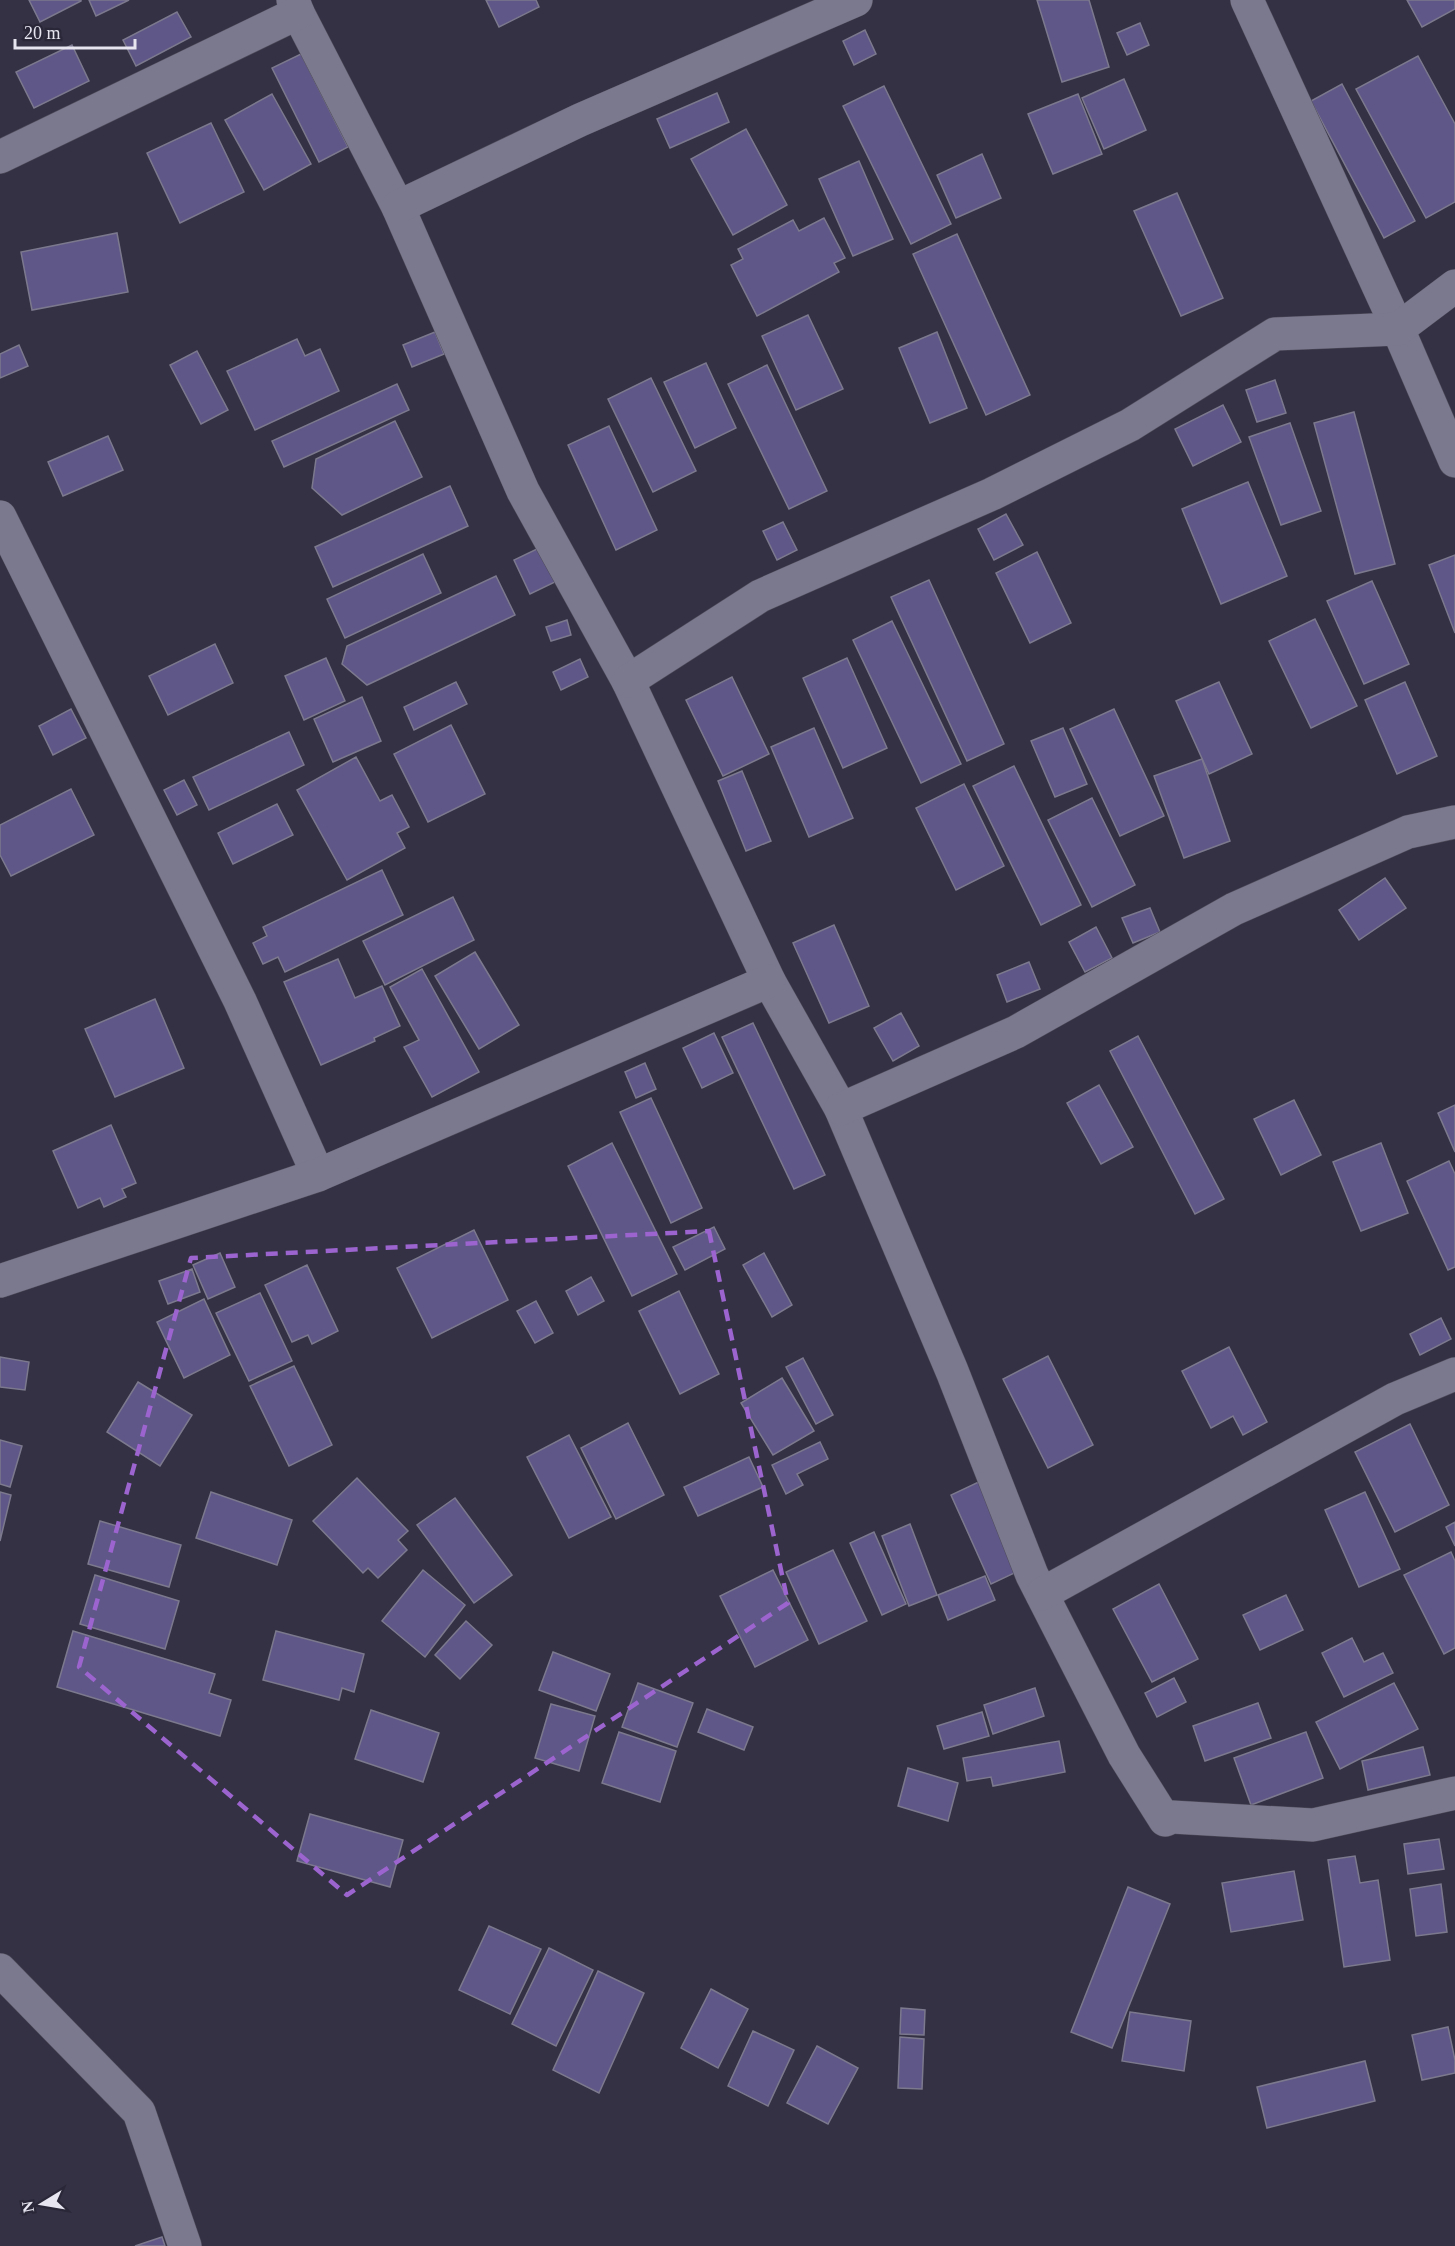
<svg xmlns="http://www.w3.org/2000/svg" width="1455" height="2246" viewBox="0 0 1455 2246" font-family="'Times New Roman',serif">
  <rect width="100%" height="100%" fill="#333143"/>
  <g fill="#5f5787" stroke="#7c798e" stroke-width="1.5">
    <path d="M29,0H81V1L40,22Z"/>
    <path d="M89,0H129L96,16Z"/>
    <path d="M486,0H536L539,7L499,27Z"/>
    <path d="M1037,0H1089L1109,67L1062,82Z"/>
    <path d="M1407,0H1455V9L1422,27Z"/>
    <path d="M177,12L191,37L136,66L123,40Z"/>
    <path d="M1140,23L1149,45L1127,55L1117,33Z"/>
    <path d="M865,30L876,54L854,65L843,41Z"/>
    <path d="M72,45L89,81L34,108L16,72Z"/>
    <path d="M301,54L348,147L319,162L272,68Z"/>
    <path d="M1418,56L1455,124V202L1426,218L1356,89Z"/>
    <path d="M1124,79L1146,130L1104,149L1082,98Z"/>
    <path d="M1342,84L1415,221L1384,238L1311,101Z"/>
    <path d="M884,86L951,224L911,244L843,106Z"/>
    <path d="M717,93L729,122L670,148L657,119Z"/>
    <path d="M272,94L311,164L264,190L225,120Z"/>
    <path d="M1078,94L1102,154L1053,174L1028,114Z"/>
    <path d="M211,123L244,192L180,223L147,153Z"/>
    <path d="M746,129L787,205L733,235L691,159Z"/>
    <path d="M982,154L1001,198L956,218L937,175Z"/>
    <path d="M859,161L893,239L853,256L819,179Z"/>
    <path d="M1177,193L1223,298L1181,316L1134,211Z"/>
    <path d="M824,218L845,258L834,263L839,272L757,316L731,265L743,259L738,249L793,220L799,231Z"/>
    <path d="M117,233L128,292L32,310L21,252Z"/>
    <path d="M957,234L1030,395L986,415L913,254Z"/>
    <path d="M808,315L843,389L796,410L762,336Z"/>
    <path d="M435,332L444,354L412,367L403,345Z"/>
    <path d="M937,332L967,408L930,423L899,348Z"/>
    <path d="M297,339L305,356L320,349L339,391L255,430L227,371Z"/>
    <path d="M19,345L28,366L0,378V354Z"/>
    <path d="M197,351L228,410L201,424L170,365Z"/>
    <path d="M706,363L736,428L695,448L664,382Z"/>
    <path d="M767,365L827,491L789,509L728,384Z"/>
    <path d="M651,378L696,471L653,492L608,399Z"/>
    <path d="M1275,380L1286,413L1257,422L1246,390Z"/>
    <path d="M397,384L409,410L284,467L272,441Z"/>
    <path d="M1223,405L1241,442L1193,466L1175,429Z"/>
    <path d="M1354,412L1395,564L1355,574L1314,423Z"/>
    <path d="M395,421L422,477L342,515L312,488L316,459Z"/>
    <path d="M1290,423L1321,511L1281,525L1249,437Z"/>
    <path d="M609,426L657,530L616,550L568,445Z"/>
    <path d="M108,436L123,470L63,496L48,462Z"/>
    <path d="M1248,482L1287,576L1221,604L1182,509Z"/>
    <path d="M450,486L468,526L333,587L315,547Z"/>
    <path d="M1006,514L1023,545L994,560L978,529Z"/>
    <path d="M783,522L797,550L777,560L763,531Z"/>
    <path d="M539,548L555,582L530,594L514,560Z"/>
    <path d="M1037,552L1071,623L1030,643L996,573Z"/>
    <path d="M423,554L441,593L345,638L327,599Z"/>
    <path d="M1455,555V633L1429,565Z"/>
    <path d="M496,576L515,615L367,685L342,664L347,646Z"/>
    <path d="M929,580L1004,744L967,761L891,597Z"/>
    <path d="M1372,581L1409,664L1364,684L1327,601Z"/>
    <path d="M1315,619L1357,706L1311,728L1269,641Z"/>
    <path d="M567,620L571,635L551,641L546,627Z"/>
    <path d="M892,621L961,764L921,783L853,640Z"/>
    <path d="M215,644L233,683L168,715L149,676Z"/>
    <path d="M326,658L345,701L304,720L285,676Z"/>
    <path d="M847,658L887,748L843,768L803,678Z"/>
    <path d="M580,659L588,677L561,690L553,672Z"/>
    <path d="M732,677L769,754L723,776L686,700Z"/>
    <path d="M456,682L467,704L414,730L404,707Z"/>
    <path d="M1219,682L1252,754L1209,774L1176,701Z"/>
    <path d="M1405,682L1437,756L1397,774L1365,700Z"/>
    <path d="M362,697L381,741L333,762L314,719Z"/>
    <path d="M71,709L86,738L53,755L39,726Z"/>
    <path d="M1114,709L1164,816L1120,836L1070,729Z"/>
    <path d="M451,725L485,794L428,822L394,754Z"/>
    <path d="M814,728L853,818L809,837L771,747Z"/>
    <path d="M1063,728L1087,784L1055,797L1031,741Z"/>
    <path d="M289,732L304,765L209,810L193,777Z"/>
    <path d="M356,757L380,801L392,795L409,827L397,833L405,848L347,880L297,790Z"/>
    <path d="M1202,759L1230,841L1184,858L1154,776Z"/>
    <path d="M1014,766L1081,905L1041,925L973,786Z"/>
    <path d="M742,771L771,841L746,851L718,781Z"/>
    <path d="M184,780L197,805L177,815L164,790Z"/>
    <path d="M964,784L1004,866L956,890L916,808Z"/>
    <path d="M71,789L94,835L11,876L0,855V825Z"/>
    <path d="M1092,798L1135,885L1092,907L1048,820Z"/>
    <path d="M277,804L293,835L233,864L218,833Z"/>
    <path d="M382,870L403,915L285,972L278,957L263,964L253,943L267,936L263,927Z"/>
    <path d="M1385,878L1406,908L1359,940L1339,910Z"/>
    <path d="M453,897L474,940L385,985L363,941Z"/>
    <path d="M1150,908L1160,932L1133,943L1122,918Z"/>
    <path d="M834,925L869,1006L829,1023L793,943Z"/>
    <path d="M1096,927L1112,958L1085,972L1069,942Z"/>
    <path d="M475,952L519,1025L479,1049L435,976Z"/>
    <path d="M338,959L355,998L382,986L400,1026L374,1038L375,1041L321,1065L284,982Z"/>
    <path d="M1029,962L1040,989L1007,1002L997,975Z"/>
    <path d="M422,969L479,1072L432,1097L404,1047L419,1040L390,987Z"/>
    <path d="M155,999L184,1068L115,1097L85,1029Z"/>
    <path d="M901,1013L919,1046L893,1061L874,1028Z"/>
    <path d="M753,1023L825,1175L794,1189L722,1037Z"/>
    <path d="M714,1033L733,1073L702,1088L683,1048Z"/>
    <path d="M1138,1036L1224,1199L1195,1214L1110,1051Z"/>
    <path d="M645,1063L656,1089L636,1098L625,1072Z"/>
    <path d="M1099,1085L1133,1147L1101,1164L1067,1103Z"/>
    <path d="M651,1098L702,1208L671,1223L620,1112Z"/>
    <path d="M1294,1100L1321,1155L1281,1175L1254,1119Z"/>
    <path d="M1455,1105V1152L1438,1113Z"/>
    <path d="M111,1125L136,1183L122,1189L126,1197L104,1207L100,1198L78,1208L53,1151Z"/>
    <path d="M612,1143L677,1274L632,1296L568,1166Z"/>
    <path d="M1381,1143L1408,1213L1361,1231L1333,1162Z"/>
    <path d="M1449,1161L1455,1174V1267L1448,1270L1407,1181Z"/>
    <path d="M714,1227L725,1249L685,1270L673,1247Z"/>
    <path d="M474,1230L508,1300L432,1338L397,1268Z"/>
    <path d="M220,1253L235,1287L208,1299L193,1265Z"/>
    <path d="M764,1253L792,1305L772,1317L743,1265Z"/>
    <path d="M307,1265L338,1331L312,1344L308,1335L292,1342L265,1285Z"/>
    <path d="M192,1269L200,1292L168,1304L159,1281Z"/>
    <path d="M591,1277L604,1301L578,1315L566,1291Z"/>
    <path d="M679,1291L719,1374L680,1394L639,1311Z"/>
    <path d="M260,1293L292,1361L249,1381L216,1313Z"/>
    <path d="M204,1299L230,1355L184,1378L157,1322Z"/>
    <path d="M536,1301L553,1333L535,1343L517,1311Z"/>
    <path d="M1441,1318L1451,1339L1420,1355L1410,1334Z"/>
    <path d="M1229,1347L1267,1422L1243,1435L1233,1416L1211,1428L1182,1371Z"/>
    <path d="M1048,1356L1093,1445L1048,1468L1003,1379Z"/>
    <path d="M0,1357L29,1362L25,1390L0,1387Z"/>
    <path d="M803,1358L833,1415L816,1424L786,1367Z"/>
    <path d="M294,1366L332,1445L289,1466L250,1386Z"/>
    <path d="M782,1378L814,1431L773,1455L741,1403Z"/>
    <path d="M138,1382L192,1415L160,1466L107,1432Z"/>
    <path d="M628,1423L664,1495L616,1519L581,1448Z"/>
    <path d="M1410,1424L1449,1505L1395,1532L1355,1452Z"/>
    <path d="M569,1435L611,1517L569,1538L527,1457Z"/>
    <path d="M0,1440L22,1446L10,1487L0,1484Z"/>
    <path d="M820,1442L828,1459L797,1474L803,1485L786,1494L772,1465Z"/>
    <path d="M749,1457L763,1487L698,1516L684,1487Z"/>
    <path d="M357,1478L408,1531L398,1540L407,1550L378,1578L368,1568L363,1573L313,1521Z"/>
    <path d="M985,1479L1025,1568L991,1584L951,1495Z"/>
    <path d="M0,1492L11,1495L0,1541Z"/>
    <path d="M211,1492L292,1520L277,1565L196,1538Z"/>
    <path d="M1365,1492L1400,1569L1359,1587L1325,1510Z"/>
    <path d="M455,1498L512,1575L474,1603L417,1525Z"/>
    <path d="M100,1521L181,1545L169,1587L88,1564Z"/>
    <path d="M1455,1522V1546L1446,1527Z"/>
    <path d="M910,1524L937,1595L909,1606L882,1536Z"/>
    <path d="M874,1532L906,1604L882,1615L850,1543Z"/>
    <path d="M833,1550L867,1621L819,1644L786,1572Z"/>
    <path d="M1451,1552L1455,1561V1648L1444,1654L1404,1575Z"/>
    <path d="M423,1570L465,1605L425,1657L382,1621Z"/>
    <path d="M773,1570L808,1640L755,1667L720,1596Z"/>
    <path d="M95,1575L179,1601L165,1649L80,1624Z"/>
    <path d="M985,1576L995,1600L948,1620L938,1595Z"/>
    <path d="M1159,1584L1198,1659L1152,1682L1113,1609Z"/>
    <path d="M1286,1595L1303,1630L1260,1650L1243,1615Z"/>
    <path d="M466,1621L492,1645L460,1679L435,1655Z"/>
    <path d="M73,1631L215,1674L209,1693L231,1700L220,1736L57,1687Z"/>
    <path d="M276,1631L364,1654L354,1692L342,1688L339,1700L263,1680Z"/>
    <path d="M1352,1638L1364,1662L1383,1653L1393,1673L1344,1697L1322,1653Z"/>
    <path d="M553,1652L610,1674L596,1711L539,1690Z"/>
    <path d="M1174,1678L1186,1702L1157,1717L1145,1693Z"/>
    <path d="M638,1683L693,1703L677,1747L622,1727Z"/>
    <path d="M1394,1683L1418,1729L1340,1769L1316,1722Z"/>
    <path d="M1035,1688L1044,1716L993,1734L984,1705Z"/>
    <path d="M1258,1703L1271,1738L1205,1761L1193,1726Z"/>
    <path d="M551,1704L595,1716L579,1771L535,1758Z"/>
    <path d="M707,1709L753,1727L744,1750L698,1732Z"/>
    <path d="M371,1710L439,1733L423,1782L355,1759Z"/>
    <path d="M982,1712L989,1736L944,1749L937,1726Z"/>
    <path d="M619,1732L676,1751L660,1802L602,1783Z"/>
    <path d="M1306,1732L1323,1778L1251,1805L1234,1758Z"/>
    <path d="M1059,1741L1065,1772L993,1786L991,1777L967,1781L963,1758Z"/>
    <path d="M1423,1747L1430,1775L1368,1790L1362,1761Z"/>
    <path d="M908,1768L958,1783L948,1821L898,1806Z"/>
    <path d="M310,1814L403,1840L390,1887L297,1861Z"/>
    <path d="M1439,1839L1444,1869L1408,1874L1404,1844Z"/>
    <path d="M1355,1856L1360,1883L1378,1880L1390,1960L1344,1967L1328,1860Z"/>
    <path d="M1294,1871L1303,1920L1231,1932L1222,1883Z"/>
    <path d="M1441,1884L1447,1932L1416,1936L1410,1889Z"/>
    <path d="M1128,1887L1170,1904L1112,2048L1071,2032Z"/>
    <path d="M489,1926L541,1949L510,2014L459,1990Z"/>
    <path d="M549,1948L593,1970L556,2046L512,2024Z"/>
    <path d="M598,1971L644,1993L599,2093L553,2070Z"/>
    <path d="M711,1989L748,2009L718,2068L681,2048Z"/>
    <path d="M901,2008L925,2010L924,2035L900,2034Z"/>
    <path d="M1130,2012L1191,2021L1184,2071L1122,2061Z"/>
    <path d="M1448,2027L1455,2060V2073L1422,2080L1412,2035Z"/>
    <path d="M753,2031L794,2050L768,2106L728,2086Z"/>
    <path d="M900,2037L924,2039L922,2089L898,2088Z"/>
    <path d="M817,2046L858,2068L828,2124L787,2103Z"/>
    <path d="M1365,2061L1375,2101L1267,2128L1257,2087Z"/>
    <path d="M162,2237L165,2246H135Z"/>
  </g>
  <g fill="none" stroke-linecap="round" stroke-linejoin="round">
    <defs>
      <g id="street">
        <path d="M293,0L298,13L398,207L523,491L628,681L769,981L841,1109L952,1371L1032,1575L1124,1755L1165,1820L1172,1817L1313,1825L1455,1793"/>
        <path d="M1247,0L1398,329L1455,461"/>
        <path d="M0,157L298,13"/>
        <path d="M398,207L580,120L856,0"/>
        <path d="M0,517L240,1001L318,1175"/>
        <path d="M628,681L760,596L992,494L1130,425L1275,334L1398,329L1455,286"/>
        <path d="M841,1109L1016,1032L1234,909L1408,832L1455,822"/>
        <path d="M0,1281L318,1175L769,981"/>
        <path d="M1042,1594L1395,1399L1455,1374"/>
        <path d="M0,1970L139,2112L185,2246"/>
      </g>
    </defs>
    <use href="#street" stroke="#504d5d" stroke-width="34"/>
    <use href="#street" stroke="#7b798e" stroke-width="33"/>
  </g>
  <path fill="none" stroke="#9b64ce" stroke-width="4.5" stroke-dasharray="12 8" stroke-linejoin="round" d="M709,1231L788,1603L347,1895L79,1667L191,1258Z"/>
  <g transform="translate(42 2204) rotate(259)" stroke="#292738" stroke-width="4.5" paint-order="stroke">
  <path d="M0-4.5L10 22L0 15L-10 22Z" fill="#e6e5f0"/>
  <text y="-9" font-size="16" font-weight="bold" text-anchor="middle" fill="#e6e5f0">N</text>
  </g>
  <path d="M15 39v9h120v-9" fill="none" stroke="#e6e5f0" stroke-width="3"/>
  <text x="24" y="39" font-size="18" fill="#e6e5f0" stroke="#292738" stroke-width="4.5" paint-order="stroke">20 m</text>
</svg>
